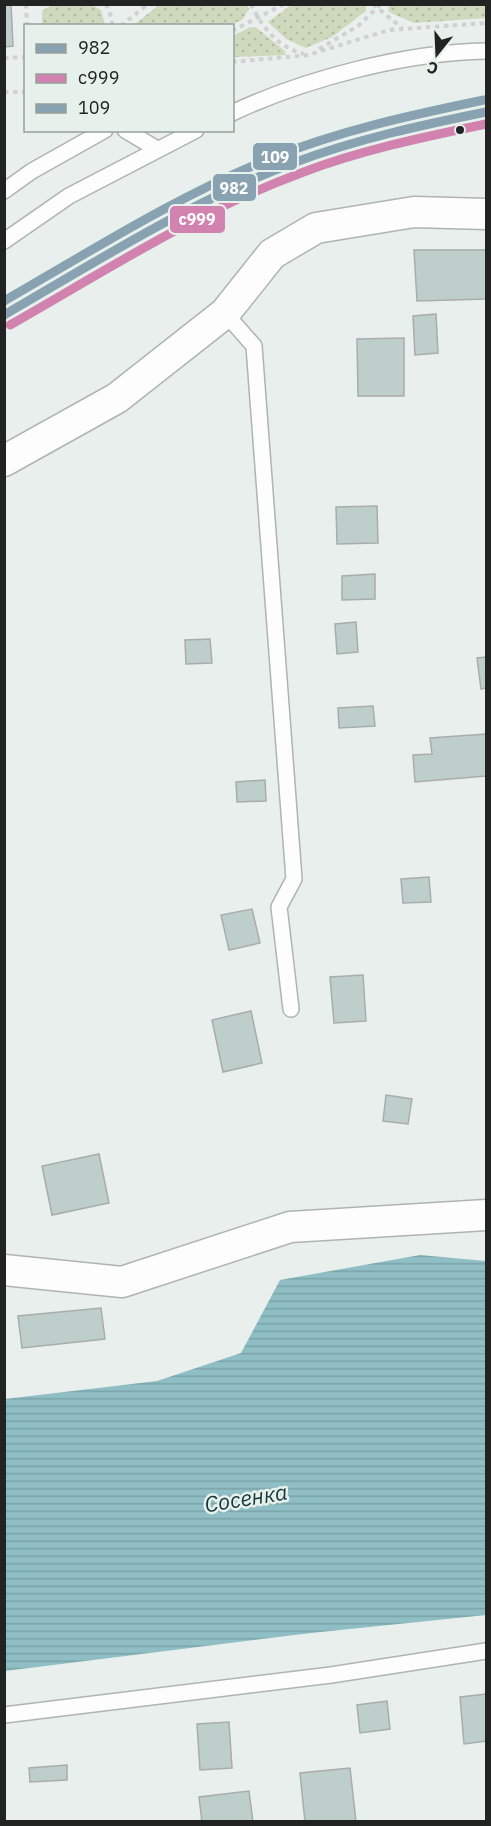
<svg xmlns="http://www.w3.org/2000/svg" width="491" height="1826" viewBox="0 0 491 1826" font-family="'IBM Plex Sans',sans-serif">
  <defs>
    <pattern id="grass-dots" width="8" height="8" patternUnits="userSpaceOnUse" patternTransform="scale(1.5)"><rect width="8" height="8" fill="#cfd9bd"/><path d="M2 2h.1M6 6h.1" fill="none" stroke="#b1baa2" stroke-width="1.8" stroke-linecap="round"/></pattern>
    <pattern id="water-rules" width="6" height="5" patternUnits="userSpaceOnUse" patternTransform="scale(1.5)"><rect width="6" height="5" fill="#8fbec5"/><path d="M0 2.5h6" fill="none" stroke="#7ba3a9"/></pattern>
  </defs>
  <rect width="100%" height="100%" fill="#e9efec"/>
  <g fill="url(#grass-dots)">
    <path d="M160,4L247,5L249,9L242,20L230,25H134Z"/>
    <path d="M366,4V11L332,37L306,48L286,39L268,22L291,5Z"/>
    <path d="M389,4L486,5V18L414,23L391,13L388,11Z"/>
    <path d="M52,5H92L101,10L105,25H42V11Z"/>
    <path d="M250,27L257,28L285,51L286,55L233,57V36Z"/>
  </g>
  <path fill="url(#water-rules)" d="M420,1255L486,1261V1615L311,1633L5,1671V1399L157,1381L241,1353L280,1280Z"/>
  <g fill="#bececb" stroke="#a8adab" stroke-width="1.5">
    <path d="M4,4H11L13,46L4,47Z"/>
    <path d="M414,250H486V299L417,301Z"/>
    <path d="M436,314L438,353L415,355L413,316Z"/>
    <path d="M404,338V396H358L357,339Z"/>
    <path d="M377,506L378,543L337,544L336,507Z"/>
    <path d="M375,574V599L342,600V576Z"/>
    <path d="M356,622L358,652L337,654L335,624Z"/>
    <path d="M210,639L212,663L186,664L185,640Z"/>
    <path d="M486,657V688L481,689L477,658Z"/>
    <path d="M373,706L375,726L339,728L338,708Z"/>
    <path d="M486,734V776L415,782L413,755L432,754L430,738Z"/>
    <path d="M265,780L266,801L237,802L236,782Z"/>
    <path d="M429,877L431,902L403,903L401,879Z"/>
    <path d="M252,909L260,943L229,950L221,915Z"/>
    <path d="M363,975L366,1021L334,1023L330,977Z"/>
    <path d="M251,1011L262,1063L223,1072L212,1020Z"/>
    <path d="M386,1095L412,1099L408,1124L383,1121Z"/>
    <path d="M99,1154L109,1203L52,1215L42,1166Z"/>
    <path d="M101,1308L105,1339L22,1348L18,1316Z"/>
    <path d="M486,1694V1741L464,1744L460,1697Z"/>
    <path d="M387,1701L390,1729L360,1733L357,1705Z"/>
    <path d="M229,1722L232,1768L200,1770L197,1724Z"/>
    <path d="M67,1765V1780L30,1782L29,1768Z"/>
    <path d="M350,1768L356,1822H305L300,1773Z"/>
    <path d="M249,1791L253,1822H202L199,1797Z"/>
  </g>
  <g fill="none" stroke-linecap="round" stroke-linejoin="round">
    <defs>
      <g id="service">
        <path d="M232,113C304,79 407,52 486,51"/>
        <path d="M125,130L157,149"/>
        <path d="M4,191L32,171L105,130"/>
        <path d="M4,241L69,196L196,130"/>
        <path d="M225,313L254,346L294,879L279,907L291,1009"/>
        <path d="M4,1715L331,1675L486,1651"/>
      </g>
      <g id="minor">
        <path d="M4,315C92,265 179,210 272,171C339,143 416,126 486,112"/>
        <path d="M4,461L117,398L225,313L272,254L316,228L414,212L486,214"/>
        <path d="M4,1270L122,1282L290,1227L486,1215"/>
      </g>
    </defs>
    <use href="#service" stroke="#afb4b1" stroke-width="18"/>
    <use href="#minor" stroke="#afb4b1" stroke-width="33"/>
    <g stroke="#d0d1d1" stroke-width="4" stroke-dasharray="4.5 4.5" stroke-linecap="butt">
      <path d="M26,4L27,26"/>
      <path d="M106,4L112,19V26"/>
      <path d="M251,4C262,28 278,47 304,54"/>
      <path d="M373,4L402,28"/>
      <path d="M121,26L148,4"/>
      <path d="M232,31L284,4"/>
      <path d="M319,49L358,26L381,4"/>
      <path d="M4,58L26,57"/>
      <path d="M232,62L308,55L389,30L486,23"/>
      <path d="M4,92H26"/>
      <path d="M30,130V132"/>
    </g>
    <use href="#service" stroke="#fcfdfc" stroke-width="15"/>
    <use href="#minor" stroke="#fcfdfc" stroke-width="30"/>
    <defs>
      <path id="bus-1" d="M4,315C99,260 193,200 296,162C357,139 422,125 486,112"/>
      <path id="bus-2" d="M10,325C105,271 198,211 301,173C361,150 424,137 486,124"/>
      <path id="bus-3" d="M4,301C91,251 176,197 269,159C338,131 411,115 484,100"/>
    </defs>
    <use href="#bus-1" stroke="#e7f1ec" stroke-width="14"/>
    <use href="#bus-2" stroke="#e7f1ec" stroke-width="14"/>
    <use href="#bus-3" stroke="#e7f1ec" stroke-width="14"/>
    <use href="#bus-1" stroke="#89a2b2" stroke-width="9"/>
    <use href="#bus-2" stroke="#d282af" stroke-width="9"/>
    <use href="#bus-3" stroke="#89a2b2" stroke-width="9"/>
  </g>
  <circle fill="#202322" stroke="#e7f1ec" stroke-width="2" cx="460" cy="130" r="5"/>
  <g text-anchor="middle" stroke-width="5" stroke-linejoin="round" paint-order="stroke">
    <g font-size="22" font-style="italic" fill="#18383e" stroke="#e7f1ec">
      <text transform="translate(246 1498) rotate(-9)" y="8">Сосенка</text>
    </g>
  </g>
  <g stroke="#e7f1ec" stroke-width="2">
    <rect x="252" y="142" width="46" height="29" rx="6" fill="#89a2b2"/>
    <rect x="212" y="173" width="45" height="29" rx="6" fill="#89a2b2"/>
    <rect x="169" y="205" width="57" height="29" rx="6" fill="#d282af"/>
  </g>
  <g font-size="16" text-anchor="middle" font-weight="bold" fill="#fff">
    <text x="275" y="163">109</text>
    <text x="234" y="194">982</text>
    <text x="197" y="225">с999</text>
  </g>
  <rect width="491" height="1826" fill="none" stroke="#202322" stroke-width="12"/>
  <rect x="24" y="24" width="210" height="108" fill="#e7f1ec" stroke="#979f9b" stroke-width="1.5"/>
  <rect x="36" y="44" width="30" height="9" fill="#89a2b2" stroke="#979f9b" stroke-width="1.5"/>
  <text x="78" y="54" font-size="18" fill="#202322">982</text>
  <rect x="36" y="74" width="30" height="9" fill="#d282af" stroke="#979f9b" stroke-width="1.5"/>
  <text x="78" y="84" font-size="18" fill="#202322">с999</text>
  <rect x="36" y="104" width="30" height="9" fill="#89a2b2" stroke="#979f9b" stroke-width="1.5"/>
  <text x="78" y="114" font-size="18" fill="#202322">109</text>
  <g transform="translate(437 54) rotate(198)" stroke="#e7f1ec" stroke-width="4.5" paint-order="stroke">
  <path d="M0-4.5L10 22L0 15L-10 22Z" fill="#202322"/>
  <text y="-9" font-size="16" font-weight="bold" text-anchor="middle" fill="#202322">С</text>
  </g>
</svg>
